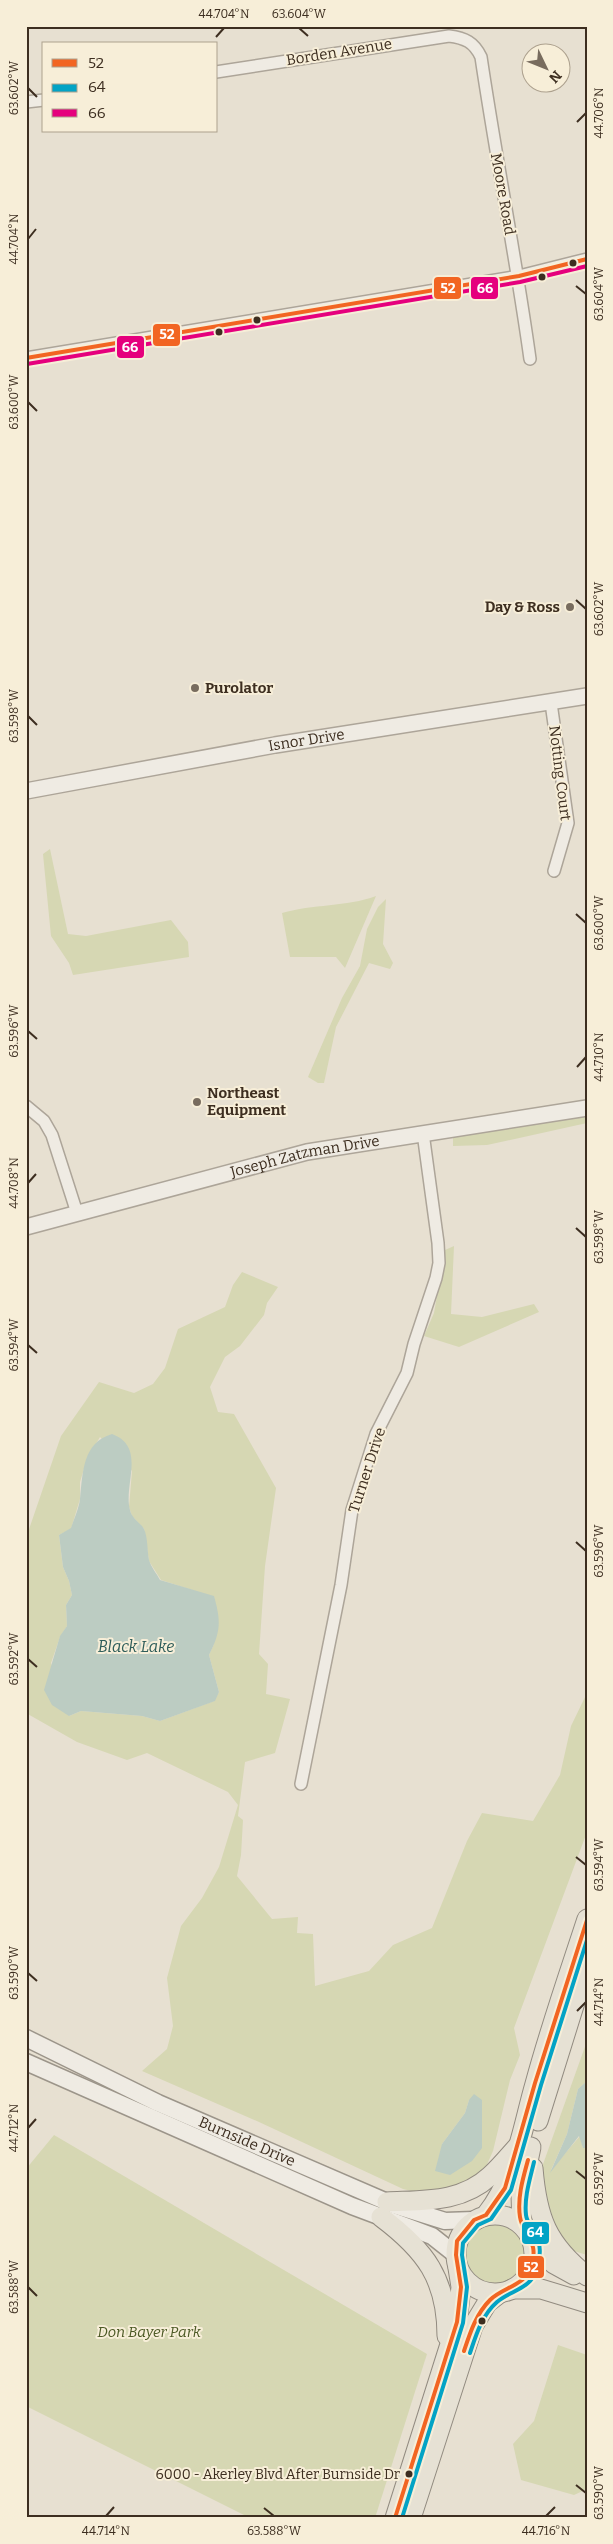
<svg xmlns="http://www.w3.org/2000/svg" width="613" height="2544" viewBox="0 0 613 2544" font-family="Bitter,serif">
  <rect width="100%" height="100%" fill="#e7e0d1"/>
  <g fill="#d6d7b3" fill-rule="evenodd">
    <path d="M50,849L68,934L86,936L171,920L188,942L189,957L73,975L69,963L51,936L43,854Z"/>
    <path d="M376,896L345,968L336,957H290L282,913C313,904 346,907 376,896Z"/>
    <path d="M386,899L383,944L393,963L390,969L369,963L336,1027L324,1083H318L308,1077L342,998L360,966L367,929L378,907Z"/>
    <path d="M587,1114V1123L487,1145L453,1146V1137Z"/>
    <path d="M454,1246L451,1314L482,1317L534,1304L539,1312L459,1347L424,1336L434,1313L445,1250Z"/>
    <path d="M242,1272L278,1287L267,1303L264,1315L240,1346L225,1357L210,1387L218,1412L234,1414L276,1488L265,1566L259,1654L268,1664L266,1694L290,1699L275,1753L245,1762L238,1816L243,1820L241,1855L237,1876L272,1919L298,1917L297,1933L313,1934L315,1986L369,1971L393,1945L432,1928L467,1841L482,1813L533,1821L560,1775L571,1726L587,1693V1832L514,2028L520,2055L510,2080L493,2151L476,2189L450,2200L403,2189L259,2122L142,2071L167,2049L173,2026L167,1978L181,1926L202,1898L219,1867L238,1805L228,1792L147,1753L127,1760L77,1742L26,1713V1538L61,1436L99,1382L134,1393L153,1384L165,1368L178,1329L225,1307L233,1285ZM100,1437L132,1471L129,1507L132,1516L144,1529L149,1561L161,1580L195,1591L214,1644L209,1655L219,1692L214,1701L160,1721L142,1716L81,1711L69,1716L51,1663L60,1637L67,1626L66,1605L72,1595L69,1581L63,1567L59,1535L71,1529L80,1499V1482L87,1459ZM469,2100L481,2129L482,2148L442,2144L465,2113Z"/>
    <path d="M587,2041V2081L578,2089L567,2134L551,2170L580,2136L583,2148H587V2255L567,2249L522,2223Z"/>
    <path d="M54,2135L427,2354L375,2518H250L26,2406V2169Z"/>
    <circle cx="498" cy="2255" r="34"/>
    <path d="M558,2345L587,2355V2489L574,2495L521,2480L513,2444L534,2421Z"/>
  </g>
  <g fill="#bcccc2">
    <path d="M112,1434C147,1447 123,1485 130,1510C132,1519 140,1522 144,1529C148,1538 147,1550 149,1560C151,1567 157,1574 160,1580L214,1596C221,1621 221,1631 209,1655L219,1692L215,1701L160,1721L142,1716L81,1711L69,1716L52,1705L44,1690L60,1636L67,1626L66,1605L72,1595L69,1581L63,1567L59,1535L71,1528C74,1519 79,1508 80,1499C83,1473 82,1443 112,1434Z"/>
    <path d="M587,2081V2148H583L579,2136L550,2173L567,2134L578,2089Z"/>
    <path d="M474,2094L482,2100V2148L472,2161L450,2175L435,2171L442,2144L465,2113L469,2100Z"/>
  </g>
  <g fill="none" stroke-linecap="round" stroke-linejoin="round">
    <defs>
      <g id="minor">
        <path d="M216,72L449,36C465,38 474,42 481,57C496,158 516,258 530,359"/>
        <path d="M26,102L44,100"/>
        <path d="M26,358L519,276L587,259"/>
        <path d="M551,703L568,823L554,871"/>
        <path d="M26,1106L44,1121L52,1135L77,1213"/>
        <path d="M301,1784L341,1585L352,1510L376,1434L407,1373L414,1344L436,1278L439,1263L438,1243L423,1133"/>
      </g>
      <g id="tertiary">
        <path id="s1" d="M26,791L275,745L587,696"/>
        <path id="s2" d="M26,1227L307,1152L587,1108"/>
      </g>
      <g id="secondary">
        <path id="s3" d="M26,2038L158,2103L394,2205L445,2221L474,2220"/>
        <path d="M26,2062L352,2206L432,2236L456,2255"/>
      </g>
      <g id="primary">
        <path d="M538,2121L587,1964"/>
        <path d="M533,2168C537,2218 547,2244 587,2276"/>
        <path d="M387,2202C423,2200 461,2203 490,2176C500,2167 508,2157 517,2147"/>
        <path d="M486,2215C516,2177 522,2129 535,2084C550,2028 569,1974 587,1919"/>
        <circle cx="495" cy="2254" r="39"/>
        <path d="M381,2217C425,2250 447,2279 447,2336"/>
        <path d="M522,2225L521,2195L531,2147"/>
        <path d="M534,2247L554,2264L574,2275"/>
        <path d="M512,2289H541L587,2303"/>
        <path d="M395,2518L457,2322L461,2287L458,2268"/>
        <path d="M411,2518L473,2326L487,2303L500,2293"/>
      </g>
    </defs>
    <use href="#minor" stroke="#ada599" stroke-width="14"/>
    <use href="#tertiary" stroke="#ada599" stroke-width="18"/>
    <use href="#secondary" stroke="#9c958a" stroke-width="19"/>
    <use href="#primary" stroke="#928b80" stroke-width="21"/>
    <use href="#minor" stroke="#efebe3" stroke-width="11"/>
    <use href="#tertiary" stroke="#efebe3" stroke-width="15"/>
    <use href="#secondary" stroke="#efebe3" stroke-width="16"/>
    <use href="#primary" stroke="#e6e1d4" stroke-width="19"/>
    <defs>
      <g id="bus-1">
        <path d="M26,358L519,276L587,259"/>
        <path d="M464,2351C470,2333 476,2314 490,2300C503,2287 525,2286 531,2267C540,2240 523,2237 520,2217C517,2198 523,2178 528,2160"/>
        <path d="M395,2518L457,2322L461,2287L456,2255L457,2241L474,2220L486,2215L505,2188L535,2083L587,1920"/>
      </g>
      <g id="bus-2">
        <path d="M470,2353C476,2335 482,2315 497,2302C511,2290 531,2289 537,2269C541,2257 541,2242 535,2232C531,2225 527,2223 526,2215C524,2197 530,2179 534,2162"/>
        <path d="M402,2518L463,2323L467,2287L462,2255L463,2243L478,2225L491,2219L511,2190L541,2085L587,1940"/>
      </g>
      <path id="bus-3" d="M27,364L520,282L587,266"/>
    </defs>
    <use href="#bus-1" stroke="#f7eed8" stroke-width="8"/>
    <use href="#bus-2" stroke="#f7eed8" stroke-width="8"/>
    <use href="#bus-3" stroke="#f7eed8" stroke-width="8"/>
    <use href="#bus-1" stroke="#f26522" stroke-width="4"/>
    <use href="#bus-2" stroke="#03a3c5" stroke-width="4"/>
    <use href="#bus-3" stroke="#e5007d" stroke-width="4"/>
  </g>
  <path fill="none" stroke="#3d2e20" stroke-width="2" d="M299,28L308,36M216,37L224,28M28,88L37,97M577,122L586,113M28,239L36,229M576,286L586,294M28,402L37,411M576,600L586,609M28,716L37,725M576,914L586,923M28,1031L37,1039M577,1067L586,1057M28,1183L36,1174M576,1228L586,1237M28,1345L37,1353M576,1542L586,1551M28,1659L37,1667M576,1857L586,1865M28,1973L37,1981M577,2011L586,2002M28,2128L36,2119M576,2171L586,2179M28,2287L37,2296M576,2485L586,2493M264,2508L274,2516M106,2516L114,2507M546,2516L555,2507"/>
  <g fill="#3d2e20" stroke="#f7eed8" stroke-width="2">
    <circle cx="573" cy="263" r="4.5"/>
    <circle cx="542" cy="277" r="4.5"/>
    <circle cx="257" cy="320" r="4.5"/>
    <circle cx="219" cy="332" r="4.5"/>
    <circle cx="482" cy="2321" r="4.5"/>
    <circle cx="409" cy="2474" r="4.5"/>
  </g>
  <g fill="#786c5e" stroke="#f7eed8" stroke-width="2">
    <circle cx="570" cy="607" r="5"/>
    <circle cx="195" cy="688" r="5"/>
    <circle cx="197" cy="1102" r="5"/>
  </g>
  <g text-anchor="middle" stroke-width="4" stroke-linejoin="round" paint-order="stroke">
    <g font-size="14" fill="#3d2e20" stroke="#f7eed8" text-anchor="end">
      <text x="400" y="2479">6000 - Akerley Blvd After Burnside Dr</text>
    </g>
    <g font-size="15" fill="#3d2e20" stroke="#f7eed8">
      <text transform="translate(339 52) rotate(-9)" y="5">Borden Avenue</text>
      <text transform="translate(503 194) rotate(80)" y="5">Moore Road</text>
      <text dy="5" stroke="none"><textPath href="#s1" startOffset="285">Isnor Drive</textPath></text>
      <text transform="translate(560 773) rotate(83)" y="5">Notting Court</text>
      <text dy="5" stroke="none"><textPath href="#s2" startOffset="288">Joseph Zatzman Drive</textPath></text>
      <text transform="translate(367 1470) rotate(-72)" y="5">Turner Drive</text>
      <text dy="5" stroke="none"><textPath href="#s3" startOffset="244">Burnside Drive</textPath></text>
    </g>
    <g font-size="15" font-weight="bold" fill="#3d2e20" stroke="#f7eed8" text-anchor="start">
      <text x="560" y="612" text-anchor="end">Day &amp; Ross</text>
      <text x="205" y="693">Purolator</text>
      <text x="207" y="1098">Northeast<tspan x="207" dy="17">Equipment</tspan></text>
    </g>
    <g font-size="15" font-style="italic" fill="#4d5a26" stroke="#f7eed8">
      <text x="149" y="2337">Don Bayer Park</text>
    </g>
    <g font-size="16" font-style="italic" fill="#2f5d5a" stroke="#f7eed8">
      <text x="136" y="1652">Black Lake</text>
    </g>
  </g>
  <g stroke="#f7eed8" stroke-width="2">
    <rect x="470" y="276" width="29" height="24" rx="5" fill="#e5007d"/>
    <rect x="433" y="276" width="29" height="24" rx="5" fill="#f26522"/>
    <rect x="152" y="323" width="29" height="24" rx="5" fill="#f26522"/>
    <rect x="116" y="335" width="29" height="24" rx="5" fill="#e5007d"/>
    <rect x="521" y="2221" width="29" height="24" rx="5" fill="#03a3c5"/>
    <rect x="517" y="2255" width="28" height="24" rx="5" fill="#f26522"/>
  </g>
  <g font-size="14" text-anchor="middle" font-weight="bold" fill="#fff">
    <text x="485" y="293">66</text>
    <text x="448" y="293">52</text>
    <text x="167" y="339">52</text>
    <text x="130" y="352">66</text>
    <text x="535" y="2237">64</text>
    <text x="531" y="2272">52</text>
  </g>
  <rect width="613" height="2544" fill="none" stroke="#f7eed8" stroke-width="55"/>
  <rect x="42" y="42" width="175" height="90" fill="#f7eed8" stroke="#ada18e"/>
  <rect x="52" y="59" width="25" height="8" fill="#f26522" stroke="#ada18e"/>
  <text x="88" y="68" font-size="15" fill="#3d2e20">52</text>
  <rect x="52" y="84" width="25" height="8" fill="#03a3c5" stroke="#ada18e"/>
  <text x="88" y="92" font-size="15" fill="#3d2e20">64</text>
  <rect x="52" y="109" width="25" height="8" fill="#e5007d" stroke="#ada18e"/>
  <text x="88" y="118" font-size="15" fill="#3d2e20">66</text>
  <g transform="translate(546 68) rotate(133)"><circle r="24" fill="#f7eed8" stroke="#ada18e"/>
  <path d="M0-4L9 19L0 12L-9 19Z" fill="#786c5e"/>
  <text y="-8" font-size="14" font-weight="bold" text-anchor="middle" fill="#3d2e20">N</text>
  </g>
  <rect x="28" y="28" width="558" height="2488" fill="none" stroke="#3d2e20" stroke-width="2"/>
  <g font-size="12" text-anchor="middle" fill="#3d2e20">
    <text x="224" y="18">44.704°N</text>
    <text x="299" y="18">63.604°W</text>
    <text transform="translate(14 88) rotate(-90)" y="4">63.602°W</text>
    <text transform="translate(599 113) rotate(-90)" y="4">44.706°N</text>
    <text transform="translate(14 239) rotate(-90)" y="4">44.704°N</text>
    <text transform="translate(599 294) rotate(-90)" y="4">63.604°W</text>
    <text transform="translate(14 402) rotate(-90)" y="4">63.600°W</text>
    <text transform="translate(599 609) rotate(-90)" y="4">63.602°W</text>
    <text transform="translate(14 716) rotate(-90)" y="4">63.598°W</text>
    <text transform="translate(599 923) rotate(-90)" y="4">63.600°W</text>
    <text transform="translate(14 1031) rotate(-90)" y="4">63.596°W</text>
    <text transform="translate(599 1057) rotate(-90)" y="4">44.710°N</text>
    <text transform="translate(14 1183) rotate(-90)" y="4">44.708°N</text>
    <text transform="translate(599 1237) rotate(-90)" y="4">63.598°W</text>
    <text transform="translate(14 1345) rotate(-90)" y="4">63.594°W</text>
    <text transform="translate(599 1551) rotate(-90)" y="4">63.596°W</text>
    <text transform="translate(14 1659) rotate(-90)" y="4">63.592°W</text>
    <text transform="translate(599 1865) rotate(-90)" y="4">63.594°W</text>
    <text transform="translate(14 1973) rotate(-90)" y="4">63.590°W</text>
    <text transform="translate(599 2002) rotate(-90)" y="4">44.714°N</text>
    <text transform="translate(14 2128) rotate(-90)" y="4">44.712°N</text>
    <text transform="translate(599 2179) rotate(-90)" y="4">63.592°W</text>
    <text transform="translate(14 2287) rotate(-90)" y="4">63.588°W</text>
    <text transform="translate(599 2493) rotate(-90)" y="4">63.590°W</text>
    <text x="106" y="2535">44.714°N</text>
    <text x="274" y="2535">63.588°W</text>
    <text x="546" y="2535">44.716°N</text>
  </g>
</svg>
